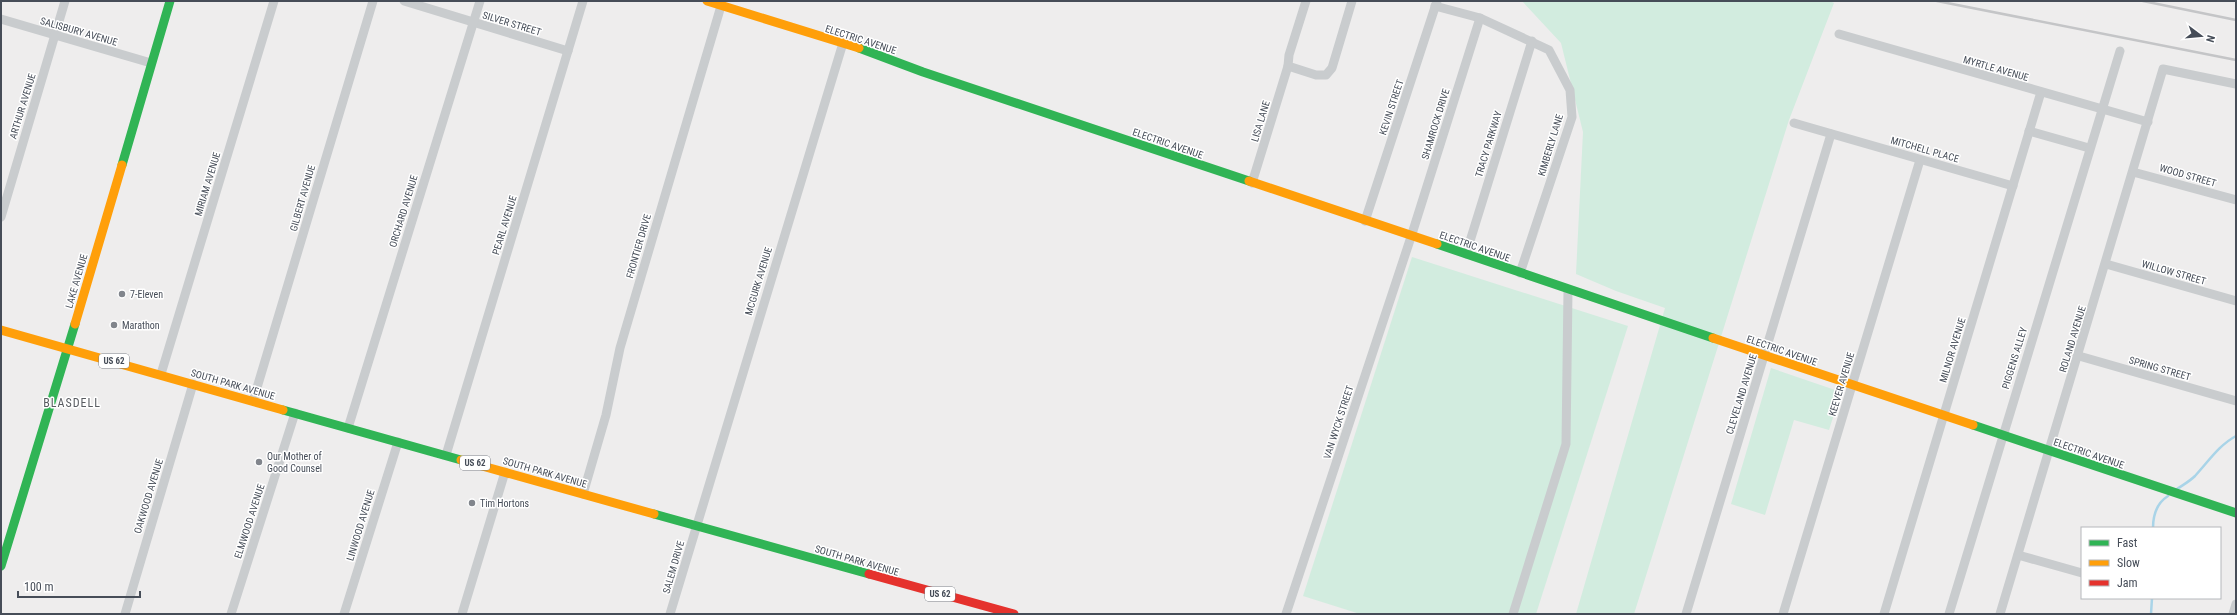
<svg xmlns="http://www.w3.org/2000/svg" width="2237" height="615" viewBox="0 0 2237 615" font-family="'Roboto Condensed',sans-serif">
  <rect width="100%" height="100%" fill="#eeeded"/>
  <g fill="#d2ecdf">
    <path d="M1522,1H1830L1834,3L1789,120L1634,614H1576L1665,308L1616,291L1576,274L1583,132L1561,43Z"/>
    <path d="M1412,257L1628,326L1536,614H1360L1303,596Z"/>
    <path d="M1771,368L1841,392L1829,430L1794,420L1765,515L1731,504Z"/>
  </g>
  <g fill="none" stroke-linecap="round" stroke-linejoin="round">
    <g stroke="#a9d4e8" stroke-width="2.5">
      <path d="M2177,489C2183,485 2190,481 2195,476C2208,462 2219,445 2236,436"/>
      <path d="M2153,528C2153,515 2157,503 2168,496"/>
      <path d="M2151,614L2152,598"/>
    </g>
    <g stroke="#c9ccce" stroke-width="9">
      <path d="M404,1L568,51"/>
      <path d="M1306,1L1289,55L1288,66L1316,75H1326L1332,68L1352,1"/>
      <path d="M1435,6L1480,18L1549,50L1570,90L1572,117L1520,273"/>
      <path d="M1,19L151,63"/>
      <path d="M1839,34L2148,122"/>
      <path d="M1794,123L2013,186"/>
      <path d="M2029,131L2089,148"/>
      <path d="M2133,172L2236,200"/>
      <path d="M1252,183L1288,66"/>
      <path d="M1,217L65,1"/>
      <path d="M1365,221L1437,1"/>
      <path d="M1466,254L1532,41"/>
      <path d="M2106,264L2236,301"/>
      <path d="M2079,356L2236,401"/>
      <path d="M161,374L274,1"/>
      <path d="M253,401L373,1"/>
      <path d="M348,428L480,1"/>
      <path d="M446,455L583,1"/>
      <path d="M583,494L606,415L620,348L721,6"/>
      <path d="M2018,555L2082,573"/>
      <path d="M125,614L193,384"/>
      <path d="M231,614L295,413"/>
      <path d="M344,614L398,442"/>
      <path d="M462,614L505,472"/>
      <path d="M670,614L843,43"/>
      <path d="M1286,614L1411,237L1480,18"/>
      <path d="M1513,614L1566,444L1568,290"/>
      <path d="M1686,614L1831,134"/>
      <path d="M1783,614L1920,160"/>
      <path d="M1884,614L2041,92"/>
      <path d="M1949,614L2120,51"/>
      <path d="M2000,614L2163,69L2236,84"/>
      <path d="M2233,614L2236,604"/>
    </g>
    <g stroke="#30b455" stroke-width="9">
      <path d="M859,48L923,72L1249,181"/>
      <path d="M122,165L170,1"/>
      <path d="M1437,244L1713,338"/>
      <path d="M283,410L461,460"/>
      <path d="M1973,425L2236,513"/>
      <path d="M654,514L869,574"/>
      <path d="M1,566L75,324"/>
    </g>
    <g stroke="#ff9f0a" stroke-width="9">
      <path d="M707,1L859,48"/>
      <path d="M1249,181L1437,244"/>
      <path d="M75,324L122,165"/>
      <path d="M1,330L283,410"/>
      <path d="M1713,338L1973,425"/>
      <path d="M461,460L654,514"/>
    </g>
    <path stroke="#e5322d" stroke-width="9" d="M869,574L1014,614"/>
    <g stroke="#c4c5c7" stroke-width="2.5">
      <path d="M1937,1L2236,60"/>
      <path d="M2143,1L2236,20"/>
    </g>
  </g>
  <g fill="#81858c" stroke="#fff" stroke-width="1.5">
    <circle cx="122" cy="294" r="4"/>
    <circle cx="114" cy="325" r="4"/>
    <circle cx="259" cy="462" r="4"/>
    <circle cx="472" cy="503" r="4"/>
  </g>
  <g text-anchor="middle" stroke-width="3" stroke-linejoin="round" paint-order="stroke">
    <g fill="#fff" stroke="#7e828a" stroke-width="1">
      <rect x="99" y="354" width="30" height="14" rx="3"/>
      <rect x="460" y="456" width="30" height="14" rx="3"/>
      <rect x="925" y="587" width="30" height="14" rx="3"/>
    </g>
    <g font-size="9" font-weight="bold" fill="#464d58">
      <text x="114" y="364">US 62</text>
      <text x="475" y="466">US 62</text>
      <text x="940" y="597">US 62</text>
    </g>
    <g font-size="10" fill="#464d58" stroke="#fff">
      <text transform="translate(512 23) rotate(17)" y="4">SILVER STREET</text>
      <text transform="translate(79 31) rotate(16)" y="4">SALISBURY AVENUE</text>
      <text transform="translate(861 39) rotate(18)" y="4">ELECTRIC AVENUE</text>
      <text transform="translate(1996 68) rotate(16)" y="4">MYRTLE AVENUE</text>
      <text transform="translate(22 106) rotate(-73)" y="4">ARTHUR AVENUE</text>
      <text transform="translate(1391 107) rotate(-72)" y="4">KEVIN STREET</text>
      <text transform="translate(1260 121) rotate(-73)" y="4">LISA LANE</text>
      <text transform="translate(1435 124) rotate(-73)" y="4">SHAMROCK DRIVE</text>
      <text transform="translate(1168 143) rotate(19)" y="4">ELECTRIC AVENUE</text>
      <text transform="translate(1488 144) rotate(-73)" y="4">TRACY PARKWAY</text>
      <text transform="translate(1550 145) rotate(-73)" y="4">KIMBERLY LANE</text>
      <text transform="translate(1925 149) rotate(16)" y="4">MITCHELL PLACE</text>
      <text transform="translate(2188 175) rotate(16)" y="4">WOOD STREET</text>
      <text transform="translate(207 184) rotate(-73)" y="4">MIRIAM AVENUE</text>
      <text transform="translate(302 198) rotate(-74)" y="4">GILBERT AVENUE</text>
      <text transform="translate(403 211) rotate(-73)" y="4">ORCHARD AVENUE</text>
      <text transform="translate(504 225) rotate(-73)" y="4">PEARL AVENUE</text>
      <text transform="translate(638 246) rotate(-74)" y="4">FRONTIER DRIVE</text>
      <text transform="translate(1475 246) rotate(19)" y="4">ELECTRIC AVENUE</text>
      <text transform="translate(2174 272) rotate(16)" y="4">WILLOW STREET</text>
      <text transform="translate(76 281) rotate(-74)" y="4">LAKE AVENUE</text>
      <text transform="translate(758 281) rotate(-73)" y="4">MCGURK AVENUE</text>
      <text transform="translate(2072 339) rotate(-73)" y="4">ROLAND AVENUE</text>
      <text transform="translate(1782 350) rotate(19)" y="4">ELECTRIC AVENUE</text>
      <text transform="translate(1952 350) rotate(-73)" y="4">MILNOR AVENUE</text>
      <text transform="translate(2014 358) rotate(-73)" y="4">PIGGENS ALLEY</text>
      <text transform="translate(2160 368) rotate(16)" y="4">SPRING STREET</text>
      <text transform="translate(233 384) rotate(16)" y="4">SOUTH PARK AVENUE</text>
      <text transform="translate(1841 384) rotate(-73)" y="4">KEEVER AVENUE</text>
      <text transform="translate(1741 394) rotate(-73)" y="4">CLEVELAND AVENUE</text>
      <text transform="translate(1338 422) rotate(-72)" y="4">VAN WYCK STREET</text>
      <text transform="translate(2089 453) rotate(19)" y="4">ELECTRIC AVENUE</text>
      <text transform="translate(545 472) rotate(16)" y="4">SOUTH PARK AVENUE</text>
      <text transform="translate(148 496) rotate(-73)" y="4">OAKWOOD AVENUE</text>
      <text transform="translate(249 521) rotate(-72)" y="4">ELMWOOD AVENUE</text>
      <text transform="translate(360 525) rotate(-73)" y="4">LINWOOD AVENUE</text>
      <text transform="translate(857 560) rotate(16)" y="4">SOUTH PARK AVENUE</text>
      <text transform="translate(673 567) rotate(-74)" y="4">SALEM DRIVE</text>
    </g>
    <g font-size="10" fill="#464d58" stroke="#fff" text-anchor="start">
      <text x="130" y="298">7-Eleven</text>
      <text x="122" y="329">Marathon</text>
      <text x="267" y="460">Our Mother of<tspan x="267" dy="12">Good Counsel</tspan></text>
      <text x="480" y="507">Tim Hortons</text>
    </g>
    <g font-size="12" letter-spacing="1" fill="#595c61" stroke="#fff">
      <text x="72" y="407">BLASDELL</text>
    </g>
  </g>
  <rect width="2237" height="615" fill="none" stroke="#464d58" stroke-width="4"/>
  <rect x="2081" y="527" width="140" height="72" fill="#ffffff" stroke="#b5b8bc"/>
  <rect x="2089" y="540" width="20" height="6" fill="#30b455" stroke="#b5b8bc"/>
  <text x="2117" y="547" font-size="12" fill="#464d58">Fast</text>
  <rect x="2089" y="560" width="20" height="6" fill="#ff9f0a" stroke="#b5b8bc"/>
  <text x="2117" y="567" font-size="12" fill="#464d58">Slow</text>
  <rect x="2089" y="580" width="20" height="6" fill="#e5322d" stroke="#b5b8bc"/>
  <text x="2117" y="587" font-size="12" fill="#464d58">Jam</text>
  <g transform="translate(2201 36) rotate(106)" stroke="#ffffff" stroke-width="3" paint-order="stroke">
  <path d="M0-3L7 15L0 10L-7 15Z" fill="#464d58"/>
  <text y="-6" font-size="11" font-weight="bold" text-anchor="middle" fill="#464d58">N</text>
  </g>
  <path d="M18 591v6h122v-6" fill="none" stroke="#464d58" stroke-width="2"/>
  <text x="24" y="591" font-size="12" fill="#464d58" stroke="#ffffff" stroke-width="3" paint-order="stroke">100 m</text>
</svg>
